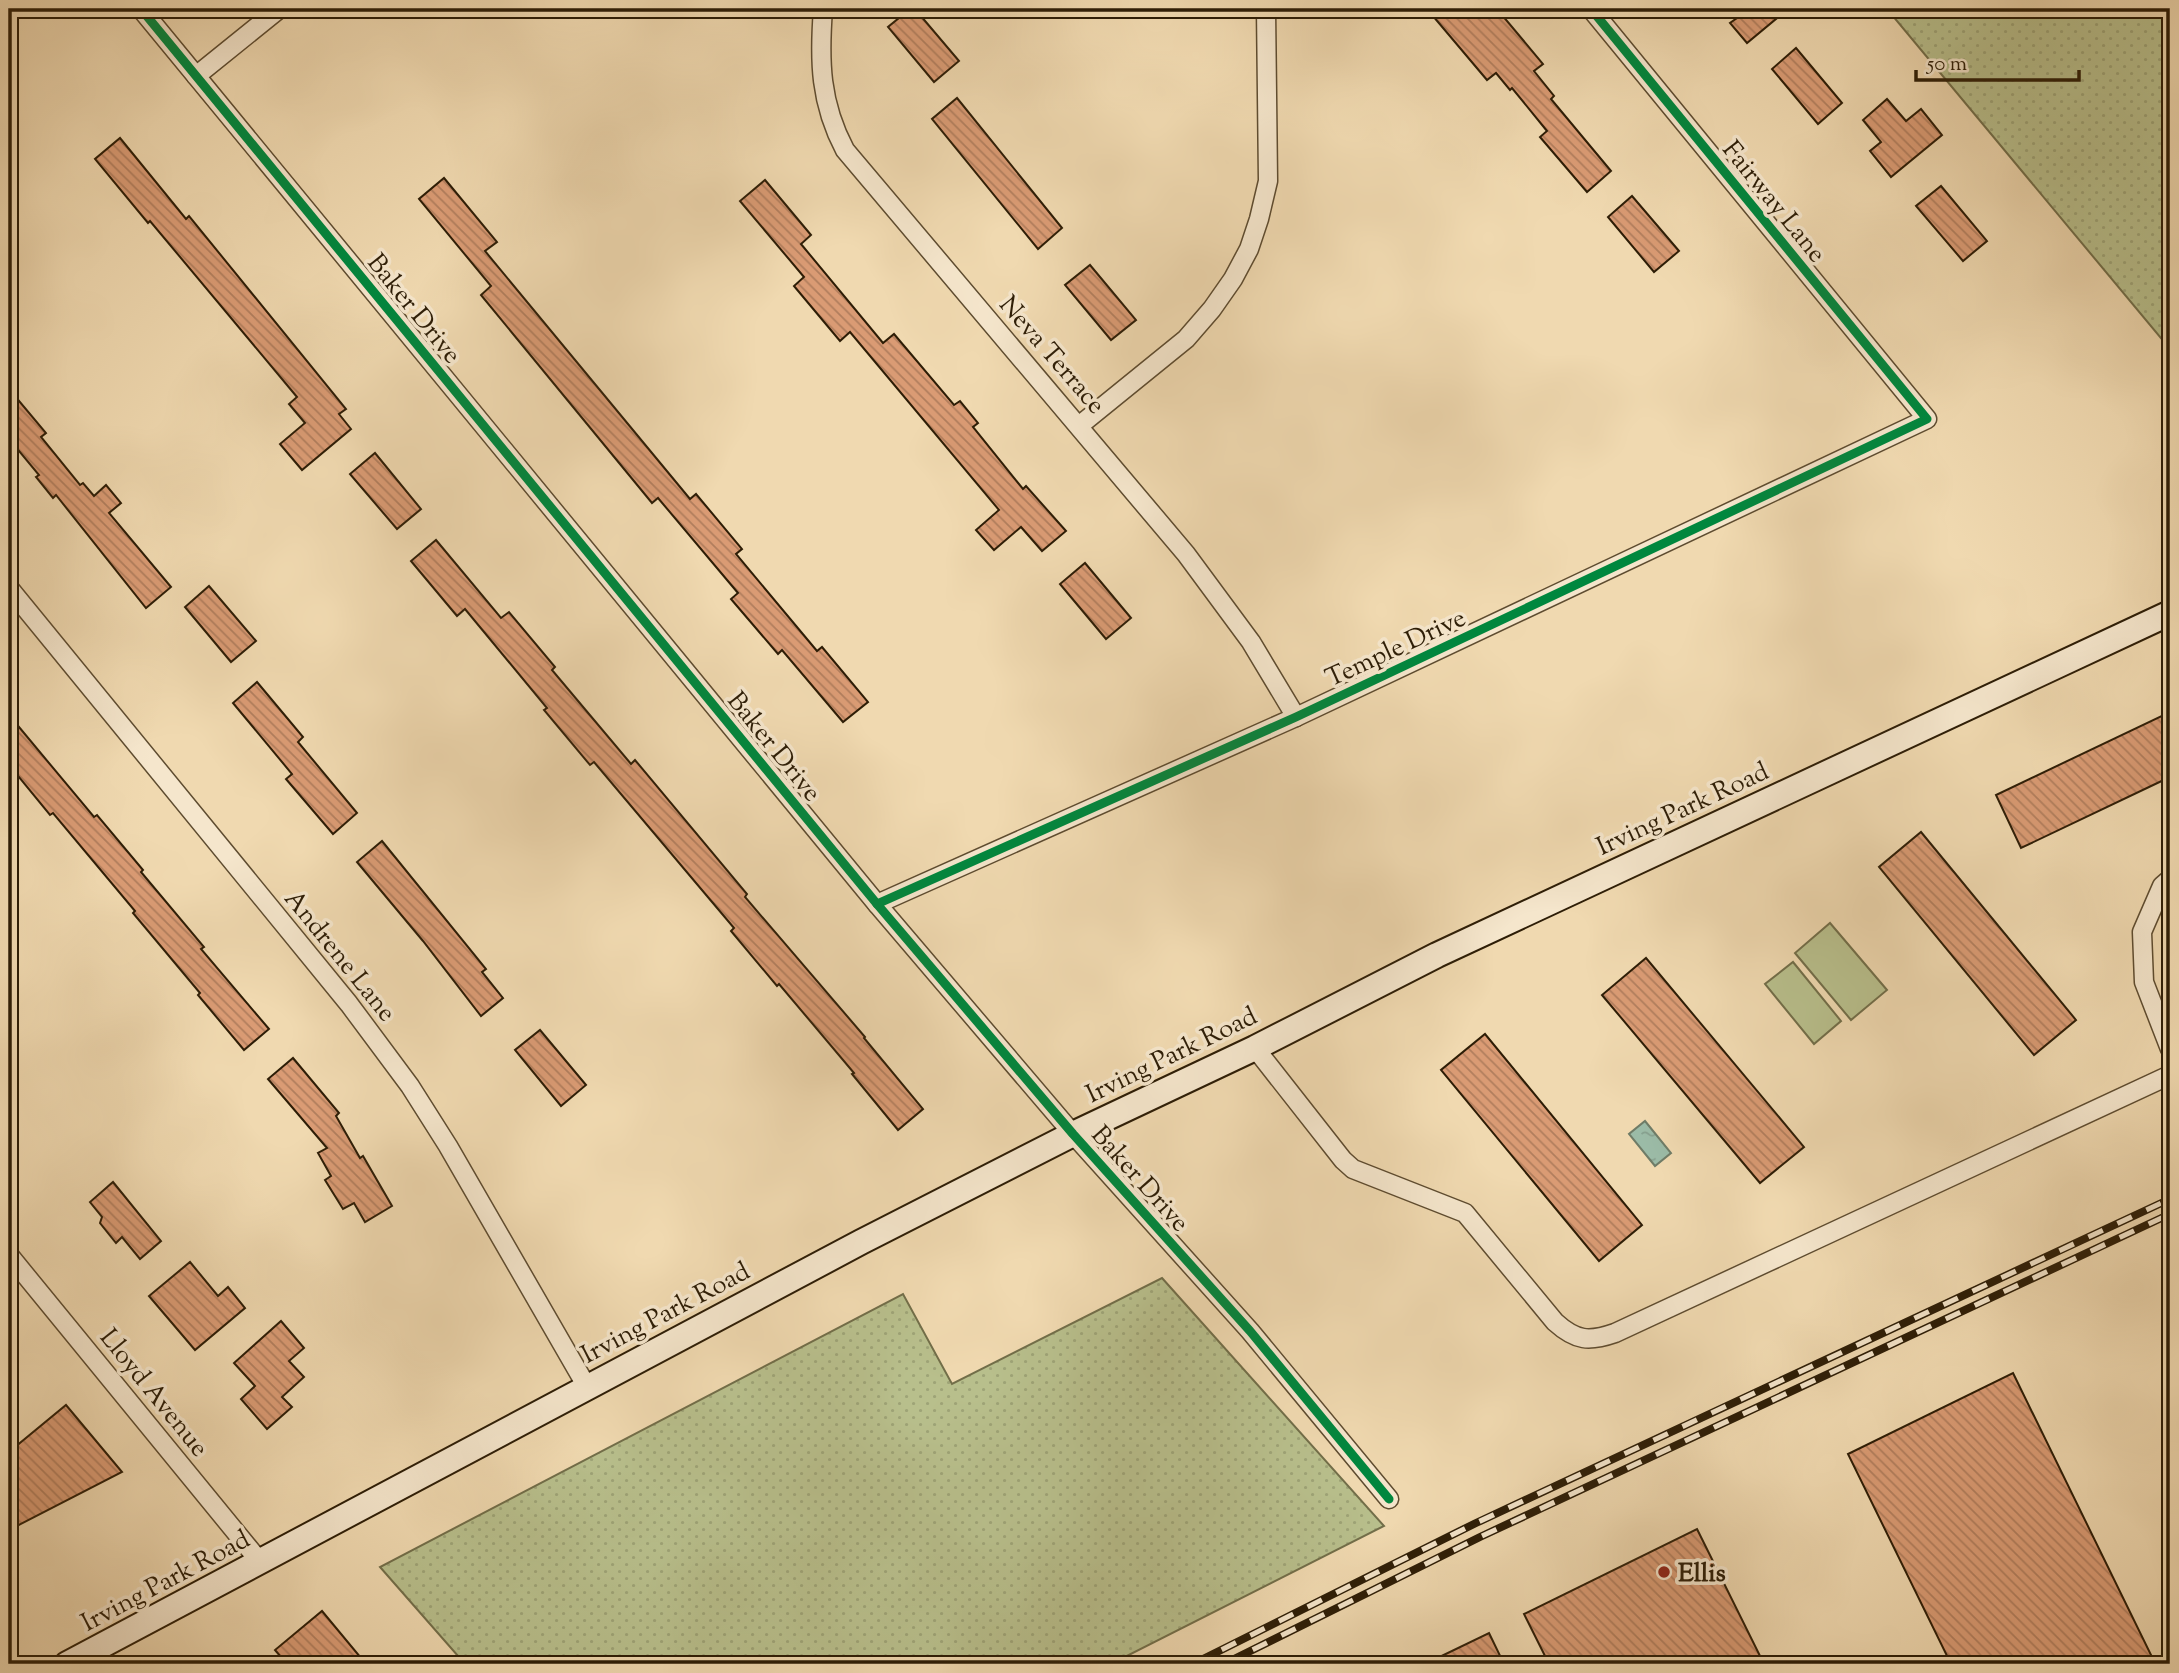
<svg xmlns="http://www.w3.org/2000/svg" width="2179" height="1673" viewBox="0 0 2179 1673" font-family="'Sorts Mill Goudy',serif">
  <defs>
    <pattern id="grass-dots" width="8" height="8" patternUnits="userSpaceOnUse" patternTransform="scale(1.75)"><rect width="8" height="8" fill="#b8bf8c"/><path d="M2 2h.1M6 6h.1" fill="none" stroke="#9ea477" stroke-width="1.8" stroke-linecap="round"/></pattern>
    <pattern id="water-ripples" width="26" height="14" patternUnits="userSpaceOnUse" patternTransform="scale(1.75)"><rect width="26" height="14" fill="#9bbba7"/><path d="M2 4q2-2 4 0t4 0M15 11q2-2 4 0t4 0" fill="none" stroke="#86a08e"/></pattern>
    <pattern id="building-back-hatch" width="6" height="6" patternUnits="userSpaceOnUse" patternTransform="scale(1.75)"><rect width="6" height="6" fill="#da9b74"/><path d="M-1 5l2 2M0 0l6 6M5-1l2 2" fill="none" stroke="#b17e5d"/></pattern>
  </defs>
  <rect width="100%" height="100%" fill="#f0d9b0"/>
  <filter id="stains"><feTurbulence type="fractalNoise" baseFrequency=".00286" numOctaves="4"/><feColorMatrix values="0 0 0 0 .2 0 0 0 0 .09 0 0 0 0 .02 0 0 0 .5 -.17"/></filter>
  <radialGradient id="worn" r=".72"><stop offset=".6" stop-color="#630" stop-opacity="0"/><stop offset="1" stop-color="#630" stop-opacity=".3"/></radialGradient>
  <g fill="url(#grass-dots)" stroke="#726e49" stroke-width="2">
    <path d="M1887,9H2170V349Z"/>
    <path d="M1162,1278L1384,1526L1111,1664H465L380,1567L903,1294L952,1384Z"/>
  </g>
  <g fill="#b8bf8c" stroke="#726e49" stroke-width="2">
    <path d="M1830,923L1887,990L1851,1020L1795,953Z"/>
    <path d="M1793,962L1841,1021L1814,1044L1765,984Z"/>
  </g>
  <path fill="url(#water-ripples)" stroke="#6f7c67" stroke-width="2" d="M1645,1121L1671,1153L1655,1166L1629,1134Z"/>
  <g fill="url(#building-back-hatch)" stroke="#2d1d06" stroke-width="2">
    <path d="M910,9H915L959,61L934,82L888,27Z"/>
    <path d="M1427,9H1497L1543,64L1534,71L1554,96L1551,99L1611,171L1587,192L1540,137L1547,131L1512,88L1510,90L1496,73L1487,80Z"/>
    <path d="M1730,9H1788L1747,43L1730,23L1737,18Z"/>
    <path d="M1796,48L1842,103L1818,124L1772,69Z"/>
    <path d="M957,98L1062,228L1038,249L932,119Z"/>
    <path d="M1887,99L1906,121L1921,109L1942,135L1891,177L1870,151L1881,142L1863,120Z"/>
    <path d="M120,138L186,219L189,216L346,409L339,414L351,429L302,470L280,444L305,423L289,404L297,397L150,221L148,223L95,159Z"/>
    <path d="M444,178L497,242L485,251L690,499L696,494L742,549L736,554L817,651L822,647L868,702L843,722L782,650L778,654L731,599L738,593L658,498L652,503L481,295L491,286L419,199Z"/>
    <path d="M765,180L811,235L801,244L883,343L894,334L954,405L960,401L978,423L973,427L1023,489L1026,486L1066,531L1042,551L1021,527L994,550L976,530L999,510L850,332L840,341L794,286L804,277L740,201Z"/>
    <path d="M1941,186L1987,241L1963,261L1916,206Z"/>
    <path d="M1632,196L1679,251L1654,272L1608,217Z"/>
    <path d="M1090,265L1136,320L1111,340L1065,285Z"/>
    <path d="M9,389L46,433L41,437L80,485L83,483L94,496L106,485L121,503L109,513L171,587L146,608L56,495L53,498L36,477L39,475L9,439Z"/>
    <path d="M375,453L421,509L397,529L350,474Z"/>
    <path d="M436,540L501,618L509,612L555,667L552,670L631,764L635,760L747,894L745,897L865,1037L864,1038L923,1109L898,1130L852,1074L854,1073L779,984L777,986L731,931L734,928L594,762L590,765L544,710L547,708L465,609L457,616L411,561Z"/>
    <path d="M1085,563L1131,618L1106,639L1060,584Z"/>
    <path d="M209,586L256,641L231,662L185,607Z"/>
    <path d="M257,682L303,737L298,742L357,813L333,834L286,779L292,774L233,703Z"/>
    <path d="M2170,712V777L2021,848L1996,795Z"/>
    <path d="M9,715L94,817L97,815L143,870L141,872L204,947L201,949L269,1029L244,1050L198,995L200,993L133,913L135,911L53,813L50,815L9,765Z"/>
    <path d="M1921,832L2076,1020L2034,1055L1879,867Z"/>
    <path d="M382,841L486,969L482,972L503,998L481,1016L423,941L357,862Z"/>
    <path d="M1646,958L1804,1147L1760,1183L1602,995Z"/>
    <path d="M540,1030L586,1085L561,1106L515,1050Z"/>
    <path d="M1485,1034L1642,1225L1599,1261L1441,1070Z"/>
    <path d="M293,1058L339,1113L336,1116L360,1158L363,1156L392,1206L365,1222L354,1203L343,1209L325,1180L331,1176L318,1153L327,1148L268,1079Z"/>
    <path d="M113,1182L161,1241L140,1259L122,1237L116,1243L100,1223L102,1217L90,1202Z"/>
    <path d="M190,1262L218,1296L228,1287L245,1308L195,1350L149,1296Z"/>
    <path d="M281,1321L304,1348L289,1361L304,1377L282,1397L292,1407L267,1429L241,1399L255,1386L234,1363Z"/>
    <path d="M2013,1373L2152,1657L2137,1664H1951L1848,1454Z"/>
    <path d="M66,1405L122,1472L9,1530V1452Z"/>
    <path d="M1697,1529L1764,1664H1549L1524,1614Z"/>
    <path d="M322,1611L366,1664H287L275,1650Z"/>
    <path d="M1489,1633L1504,1664H1425Z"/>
  </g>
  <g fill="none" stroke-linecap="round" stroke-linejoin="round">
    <defs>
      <g id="street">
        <path d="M141,9L877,904L1073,1134L1250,1331L1389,1499"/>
        <path d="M823,9C819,61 820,103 845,150L1186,554L1251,642L1296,717"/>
        <path d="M196,76L279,9"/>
        <path d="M1080,425L1186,339L1212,309L1233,279L1249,249L1259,219L1268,181L1266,9"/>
        <path d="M9,588L349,1004L410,1086L448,1146L587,1387"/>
        <path d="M2170,879L2162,886L2142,932L2144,982L2170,1049"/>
        <path d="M877,904L1296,717L1927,419L1591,9"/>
        <path d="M1255,1048L1343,1160L1353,1169L1465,1213L1555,1322C1576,1341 1589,1342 1615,1333L2170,1075"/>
        <path d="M9,1255L261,1563"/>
      </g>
      <path id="secondary" d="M67,1664L861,1242L1073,1134L1255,1048L1437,955L2170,613"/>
    </defs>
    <use href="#street" stroke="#5e4c30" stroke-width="21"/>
    <use href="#secondary" stroke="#2d1d06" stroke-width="28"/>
    <use href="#street" stroke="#f5e6cc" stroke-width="18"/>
    <use href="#secondary" stroke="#f5e6cc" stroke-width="24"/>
    <defs>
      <g id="rail">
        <path d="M1193,1664L1476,1523L2170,1199"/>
        <path d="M1224,1664L1480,1537L2170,1214"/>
      </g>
    </defs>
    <use href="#rail" stroke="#2d1d06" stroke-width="8"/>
    <use href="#rail" stroke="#f5e6cc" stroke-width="5" stroke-dasharray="16" stroke-linecap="butt"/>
    <defs>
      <g id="cycleway">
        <path d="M141,9L877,904L1073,1134L1250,1331L1389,1499"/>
        <path d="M877,904L1296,717L1927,419L1591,9"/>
      </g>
    </defs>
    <use href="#cycleway" stroke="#f5e6cc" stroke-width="13"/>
    <use href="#cycleway" stroke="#00873e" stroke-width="9"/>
  </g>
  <circle fill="#8f2418" stroke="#f5e6cc" stroke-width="2.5" cx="1664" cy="1572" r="7"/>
  <g text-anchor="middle" stroke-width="7" stroke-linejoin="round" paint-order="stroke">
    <g font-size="26" fill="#2d1d06" stroke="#f5e6cc">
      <text transform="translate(1775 201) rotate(51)" y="9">Fairway Lane</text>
      <text transform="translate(415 308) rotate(51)" y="9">Baker Drive</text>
      <text transform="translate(1053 354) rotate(49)" y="9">Neva Terrace</text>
      <text transform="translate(1395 647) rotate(-25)" y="9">Temple Drive</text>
      <text transform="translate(775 746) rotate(51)" y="9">Baker Drive</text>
      <text transform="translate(1682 808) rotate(-25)" y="9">Irving Park Road</text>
      <text transform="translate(341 955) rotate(51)" y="9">Andrene Lane</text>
      <text transform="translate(1171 1054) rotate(-26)" y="9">Irving Park Road</text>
      <text transform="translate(1141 1178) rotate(48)" y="9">Baker Drive</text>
      <text transform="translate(665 1312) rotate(-28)" y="9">Irving Park Road</text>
      <text transform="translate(155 1392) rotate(51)" y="9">Lloyd Avenue</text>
      <text transform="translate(165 1580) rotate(-28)" y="9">Irving Park Road</text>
    </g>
    <g font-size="26" font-weight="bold" fill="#2d1d06" stroke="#f5e6cc" text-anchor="start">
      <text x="1678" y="1581">Ellis</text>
    </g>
  </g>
  <rect width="2179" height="1673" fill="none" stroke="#f0d9b0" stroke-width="35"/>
  <rect x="10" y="10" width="2158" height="1652" fill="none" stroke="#2d1d06" stroke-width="3.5"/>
  <rect x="18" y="18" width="2144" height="1638" fill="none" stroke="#2d1d06" stroke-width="2"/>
  <path d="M1916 70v10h163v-10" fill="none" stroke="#2d1d06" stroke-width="3.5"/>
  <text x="1927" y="70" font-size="21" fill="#2d1d06" stroke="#f5e6cc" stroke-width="5" paint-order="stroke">50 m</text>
  <rect width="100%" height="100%" filter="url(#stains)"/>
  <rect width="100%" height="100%" fill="url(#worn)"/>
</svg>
